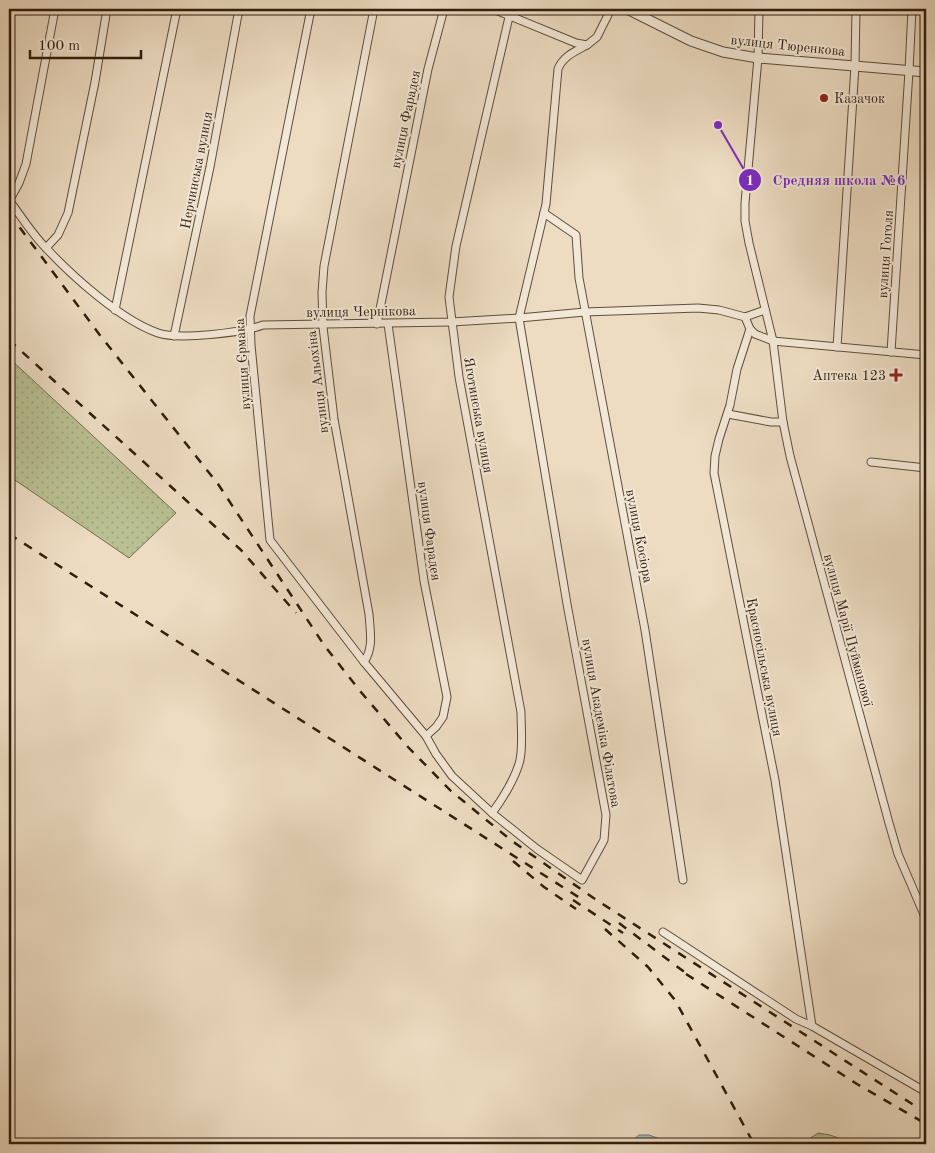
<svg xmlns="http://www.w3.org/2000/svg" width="935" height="1153" viewBox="0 0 935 1153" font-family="'Old Standard TT',serif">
  <defs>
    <pattern id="grass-dots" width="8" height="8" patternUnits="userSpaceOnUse" patternTransform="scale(1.25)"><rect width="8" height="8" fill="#b9c093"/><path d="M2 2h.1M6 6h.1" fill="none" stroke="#9fa57e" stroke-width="1.8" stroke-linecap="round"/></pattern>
    <pattern id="wetland-marsh" width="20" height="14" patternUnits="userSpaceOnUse" patternTransform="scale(1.25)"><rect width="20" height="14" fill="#b9c093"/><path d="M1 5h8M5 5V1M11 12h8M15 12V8" fill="none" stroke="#9fa57e"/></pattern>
    <pattern id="water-rules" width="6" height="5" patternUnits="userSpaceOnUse" patternTransform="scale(1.25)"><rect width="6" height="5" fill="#a0b8bf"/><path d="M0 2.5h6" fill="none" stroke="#83959a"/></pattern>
  </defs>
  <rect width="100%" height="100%" fill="#eddcc2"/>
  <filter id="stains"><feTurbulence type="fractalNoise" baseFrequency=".004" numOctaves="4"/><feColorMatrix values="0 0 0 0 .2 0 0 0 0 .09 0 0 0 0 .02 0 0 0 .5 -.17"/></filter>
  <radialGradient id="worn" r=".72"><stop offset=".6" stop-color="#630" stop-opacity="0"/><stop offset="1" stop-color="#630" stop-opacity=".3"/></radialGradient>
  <path fill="url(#grass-dots)" stroke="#746e50" d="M9,358L176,513L129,558L9,476Z"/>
  <path fill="url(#wetland-marsh)" stroke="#746e50" d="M818,1133L830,1135L855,1144H806L809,1139Z"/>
  <path fill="url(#water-rules)" stroke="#737a78" d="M639,1135H649L674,1144H628Z"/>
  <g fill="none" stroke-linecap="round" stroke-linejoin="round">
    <defs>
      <g id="minor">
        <path d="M311,9L250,316L251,345L270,540L364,662L426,736L436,754L452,776L492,813L537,849L582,880L604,840L606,815L567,604L519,318L546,204L558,69C563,56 576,51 587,45"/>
        <path d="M493,9L576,43L587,45L597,37L611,9"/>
        <path d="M759,9L758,58L745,203V221L749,243L773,341L783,422L790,456L889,823L898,854L926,919"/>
        <path d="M9,200C21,216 32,234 46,248C73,277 121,320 158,333C179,340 241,333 263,325L451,322L519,318L585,312L698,308L719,310L745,317L765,310"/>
        <path d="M9,201L19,183L26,164L55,9"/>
        <path d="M544,213L576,235L579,278L645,630L683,880"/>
        <path d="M46,248L58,235L68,213L95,82L107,9"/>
        <path d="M115,310L177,9"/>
        <path d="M745,317L750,329L737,369L730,405L719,439L715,456L714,473L775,780L812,1026"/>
        <path d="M377,324L428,69L444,9"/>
        <path d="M388,324L424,581L447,697L443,717L436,727L426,736"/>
        <path d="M750,329L755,334L773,341L926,355"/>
        <path d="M174,336L210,167L239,9"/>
        <path d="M837,347L855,66L856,9"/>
        <path d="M891,352L909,71L912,9"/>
        <path d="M728,414L771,422H783"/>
        <path d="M871,462L926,468"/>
        <path d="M364,662C374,647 370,631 369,614L334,419L323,327L322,292L324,266L374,9"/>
        <path d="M492,813C502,800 516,777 520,760C523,745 521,728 521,712L459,377L449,297L456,246L509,17"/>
        <path d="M663,932L796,1019L812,1026L926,1092"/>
      </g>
      <g id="tertiary">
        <path d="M627,9L691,41L723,52L758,58L926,72"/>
        <path d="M926,600L925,648L926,769"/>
      </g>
    </defs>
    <use href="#minor" stroke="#5e4d3a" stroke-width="9"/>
    <use href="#tertiary" stroke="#5e4d3a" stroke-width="11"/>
    <use href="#minor" stroke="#f3e8d7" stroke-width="7"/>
    <use href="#tertiary" stroke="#f3e8d7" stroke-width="9"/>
    <g stroke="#2f1d0d" stroke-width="2.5" stroke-dasharray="9 9" stroke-linecap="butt">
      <path d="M9,213L99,334L218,484L324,645L360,691L408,747L451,791L512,841L595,899L926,1113"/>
      <path d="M9,340L241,550L296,613"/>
      <path d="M9,534L583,900"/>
      <path d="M513,861L544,887L576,909"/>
      <path d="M573,900L623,933"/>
      <path d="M619,923L691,977"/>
      <path d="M605,929L648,967L675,1000L754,1144"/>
      <path d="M686,974L857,1084L926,1124"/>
    </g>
  </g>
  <g fill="#8f2418" stroke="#f3e8d7" stroke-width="2">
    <circle cx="824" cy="98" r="5"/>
    <path d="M893.5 367.5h5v5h5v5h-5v5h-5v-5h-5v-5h5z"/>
  </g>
  <g text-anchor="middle" stroke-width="4" stroke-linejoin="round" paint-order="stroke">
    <g font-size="14" fill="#2f1d0d" stroke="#f3e8d7">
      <text transform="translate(788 45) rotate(6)" y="5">вулиця Тюренкова</text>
      <text transform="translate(405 119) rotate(-78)" y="5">вулиця Фарадея</text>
      <text transform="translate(196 170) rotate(-79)" y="5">Нерчинська вулиця</text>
      <text transform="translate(885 254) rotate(-86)" y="5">вулиця Гоголя</text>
      <text transform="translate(361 311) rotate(-1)" y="5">вулиця Чернікова</text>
      <text transform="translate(242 364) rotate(-94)" y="5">вулиця Єрмака</text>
      <text transform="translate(317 382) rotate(-97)" y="5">вулиця Альохіна</text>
      <text transform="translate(479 415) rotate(80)" y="5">Яготинська вулиця</text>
      <text transform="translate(430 531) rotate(82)" y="5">вулиця Фарадея</text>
      <text transform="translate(640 536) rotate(79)" y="5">вулиця Косіора</text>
      <text transform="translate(849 630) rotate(75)" y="5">вулиця Марії Пуйманової</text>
      <text transform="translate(765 667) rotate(79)" y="5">Красносільська вулиця</text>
      <text transform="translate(602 723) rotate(80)" y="5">вулиця Академіка Філатова</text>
    </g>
    <g font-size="14" fill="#2f1d0d" stroke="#f3e8d7" text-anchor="start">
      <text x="834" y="103">Казачок</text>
      <text x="886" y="380" text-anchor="end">Аптека 123</text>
    </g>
  </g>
  <path fill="none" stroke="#7b2cbf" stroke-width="2" d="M718 125L750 180"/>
  <g fill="#7b2cbf" stroke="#f3e8d7" stroke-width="2">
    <circle cx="718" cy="125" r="5"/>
    <circle cx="750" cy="180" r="12"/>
  </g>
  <g font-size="15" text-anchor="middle" font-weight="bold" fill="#fff">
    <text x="750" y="185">1</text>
  </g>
  <g font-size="15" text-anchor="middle" font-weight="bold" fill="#7b2cbf" stroke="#f3e8d7" stroke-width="4" stroke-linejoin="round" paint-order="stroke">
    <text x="839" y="185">Средняя школа №6</text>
  </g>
  <rect width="935" height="1153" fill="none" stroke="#eddcc2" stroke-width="30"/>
  <rect x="10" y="10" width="915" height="1133" fill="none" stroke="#2f1d0d" stroke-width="2.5"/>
  <rect x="15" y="15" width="905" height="1123" fill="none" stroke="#2f1d0d"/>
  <path d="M30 50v8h111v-8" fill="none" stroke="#2f1d0d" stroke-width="2.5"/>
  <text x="38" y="50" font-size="15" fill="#2f1d0d" stroke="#f3e8d7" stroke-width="4" paint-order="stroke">100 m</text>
  <rect width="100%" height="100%" filter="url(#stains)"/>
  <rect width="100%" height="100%" fill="url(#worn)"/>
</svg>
